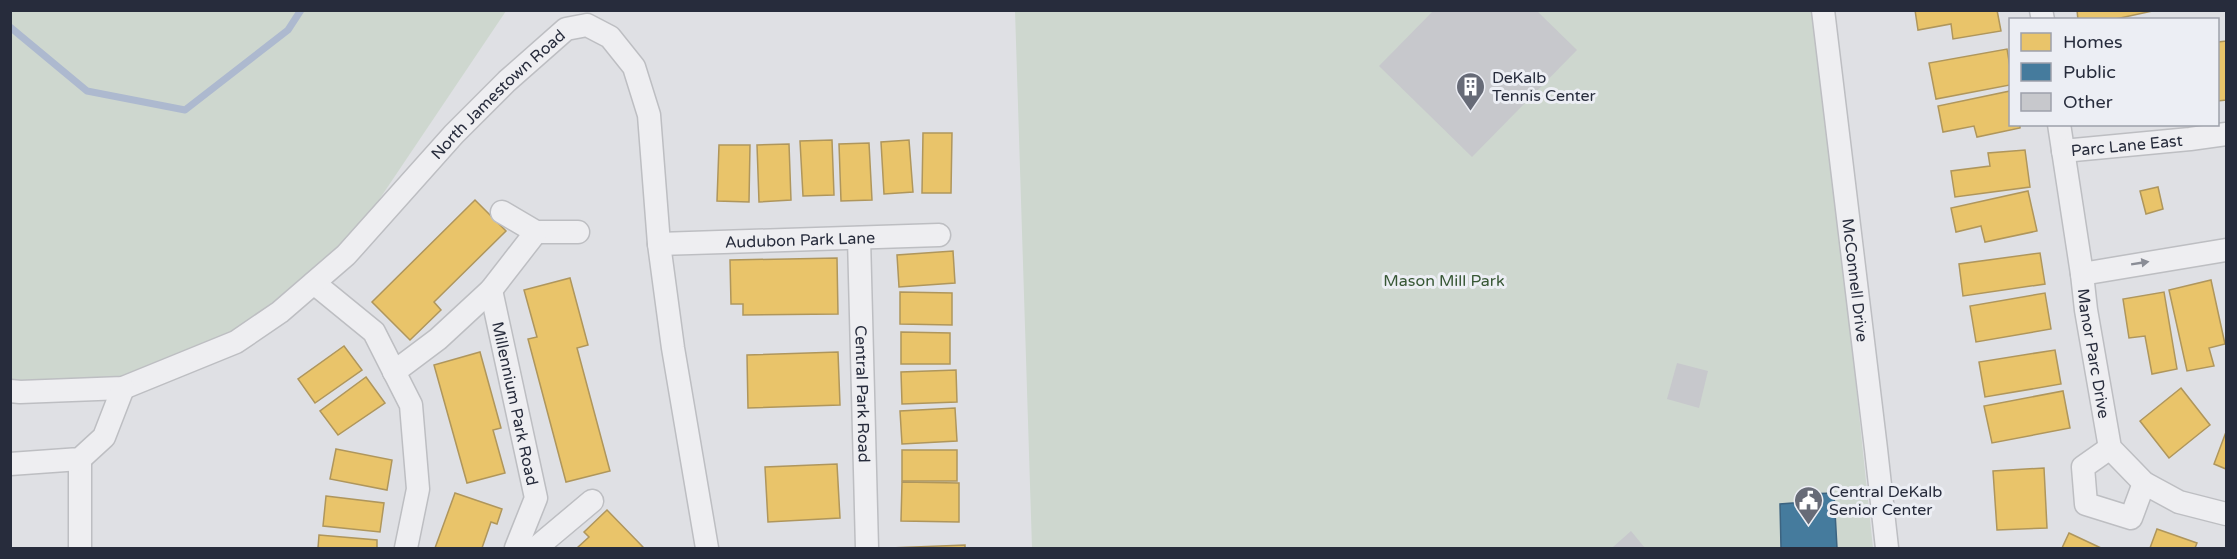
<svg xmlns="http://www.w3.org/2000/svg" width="2237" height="559" viewBox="0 0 2237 559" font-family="'Varela Round',sans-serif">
  <rect width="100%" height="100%" fill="#dfe0e4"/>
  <g fill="#ced7cf">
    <path d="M10,11H506L354,237L188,375L53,391L11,382Z"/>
    <path d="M1015,11H1817L1873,548H1032Z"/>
  </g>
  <g fill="#e9c46a" stroke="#af965c" stroke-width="1.5">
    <path d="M1915,10H1997L2001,31L1953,39L1951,24L1918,30Z"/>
    <path d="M2077,10H2157L2111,20H2078Z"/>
    <path d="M2226,41V100L2218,101V42Z"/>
    <path d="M2007,49L2010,67V85L1936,99L1929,63Z"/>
    <path d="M2010,91V124H2020V128L1977,137L1974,126L1943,132L1938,106Z"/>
    <path d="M923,133H952L951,193H922Z"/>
    <path d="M832,140L834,195L803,196L800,141Z"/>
    <path d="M909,140L913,192L884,194L881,142Z"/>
    <path d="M869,143L872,200L841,201L839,144Z"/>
    <path d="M789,144L791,200L759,202L757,145Z"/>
    <path d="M719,145H750L749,202L717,201Z"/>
    <path d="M2025,150L2030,187L1955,197L1951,171L1990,166L1988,153Z"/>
    <path d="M2158,187L2163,209L2146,214L2140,191Z"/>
    <path d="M2028,191L2037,231L1985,242L1981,226L1956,232L1951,208Z"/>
    <path d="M475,200L506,231L434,302L441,310L410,340L372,302Z"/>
    <path d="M953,251L955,283L899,287L897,255Z"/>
    <path d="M2040,253L2045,284L1963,296L1959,264Z"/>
    <path d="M837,258L838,314L743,315V304H731L730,260Z"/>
    <path d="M570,278L588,345L577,348L610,471L566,482L528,339L537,337L524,290Z"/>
    <path d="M2211,280L2225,344L2209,348L2214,366L2187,371L2169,290Z"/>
    <path d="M900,292L952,293V325L900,324Z"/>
    <path d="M2164,292L2177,369L2152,374L2145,336L2129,338L2123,299Z"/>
    <path d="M2045,293L2051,329L1976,342L1970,306Z"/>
    <path d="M901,332L950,333V364H901Z"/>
    <path d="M344,346L362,370L315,403L298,379Z"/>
    <path d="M2055,350L2061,384L1985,397L1979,362Z"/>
    <path d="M480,352L501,428L493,430L505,473L467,483L434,365Z"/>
    <path d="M838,352L840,405L748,408L747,355Z"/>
    <path d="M956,370L957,402L902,404L901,372Z"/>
    <path d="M366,377L385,403L338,435L320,411Z"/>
    <path d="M2181,388L2210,425L2169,458L2140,421Z"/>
    <path d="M2063,391L2070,428L1992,443L1984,406Z"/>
    <path d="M955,408L957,441L902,444L900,411Z"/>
    <path d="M2226,432V469L2214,464Z"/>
    <path d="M336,449L392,460L387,490L330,479Z"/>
    <rect x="902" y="450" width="55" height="31"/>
    <path d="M837,464L840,518L768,522L765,467Z"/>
    <path d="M2044,468L2047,528L1997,530L1993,471Z"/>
    <path d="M902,482L959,483V522L901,521Z"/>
    <path d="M455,493L502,509L497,524L491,522L482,548H435Z"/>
    <path d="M326,496L384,503L380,532L323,526Z"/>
    <path d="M607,510L643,547L641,548H577L589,537L584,532Z"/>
    <path d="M2157,529L2197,543L2195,548H2150Z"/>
    <path d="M2069,533L2101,548H2062Z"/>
    <path d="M319,535L377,540V548H318Z"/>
    <path d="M965,545V548H889Z"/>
  </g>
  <path fill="#457b9d" stroke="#3c6380" stroke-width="1.5" d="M1834,493L1837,548H1781L1780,504L1806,502V494Z"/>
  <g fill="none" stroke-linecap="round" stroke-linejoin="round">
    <path stroke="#adb9cf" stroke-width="7" d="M10,27L87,91L185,110L288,30L301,10"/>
  </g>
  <g fill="#c7c8cc">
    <path d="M1434,10H1536L1577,50L1472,157L1379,66Z"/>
    <path d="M1677,363L1708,371L1699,408L1667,399Z"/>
    <path d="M1631,531L1645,548H1614L1613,547Z"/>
  </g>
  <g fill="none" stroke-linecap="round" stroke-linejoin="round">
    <defs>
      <g id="minor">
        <path id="s1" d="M1823,10L1876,449L1887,548"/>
        <path d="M2041,10L2043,20"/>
        <path id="s2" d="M2059,124L2082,274L2086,310L2110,448L2144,483L2179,502L2226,514"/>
        <path id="s3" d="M2063,151L2190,139L2226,134"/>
        <path d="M502,212L536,232H578"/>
        <path id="s4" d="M859,238L867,548"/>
        <path id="s5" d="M659,244L939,235"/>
        <path d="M2082,274L2226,250"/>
        <path d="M314,283L374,332L411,405L418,489L406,548"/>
        <path id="s6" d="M491,290L536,498L516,548"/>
        <path d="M394,372L438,339L491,290L536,232"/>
        <path id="s7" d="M10,391L20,392L123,388L236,342L280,312L346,255L454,134L507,81L566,29L587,25L610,37L634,67L649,115L659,244L673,348L707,548"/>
        <path d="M2110,448L2083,467L2086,504L2131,518L2144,483"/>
        <path d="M80,459V548"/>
        <path d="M10,464L80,459L104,437L123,388"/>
        <path d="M536,548L592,501"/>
      </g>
    </defs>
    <use href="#minor" stroke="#bdbec2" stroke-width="25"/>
    <use href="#minor" stroke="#eeeef1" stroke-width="22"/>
  </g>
  <defs><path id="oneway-solid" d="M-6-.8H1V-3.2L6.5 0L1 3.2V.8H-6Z" transform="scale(1.5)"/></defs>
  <use fill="#8a8d96" href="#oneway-solid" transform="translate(2140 263) rotate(-9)"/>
  <defs>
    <symbol id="building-pin" viewBox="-11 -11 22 30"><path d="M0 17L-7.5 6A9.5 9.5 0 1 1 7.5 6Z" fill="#676b77" stroke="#eceef4"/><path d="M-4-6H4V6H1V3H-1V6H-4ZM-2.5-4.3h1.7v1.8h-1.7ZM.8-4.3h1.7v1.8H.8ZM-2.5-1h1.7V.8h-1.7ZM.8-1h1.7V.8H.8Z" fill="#fff"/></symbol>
    <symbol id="civic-pin" viewBox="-11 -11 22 30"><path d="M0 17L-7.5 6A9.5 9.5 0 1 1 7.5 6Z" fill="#676b77" stroke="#eceef4"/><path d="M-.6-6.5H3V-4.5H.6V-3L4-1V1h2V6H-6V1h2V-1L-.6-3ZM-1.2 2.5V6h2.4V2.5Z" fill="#fff"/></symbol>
  </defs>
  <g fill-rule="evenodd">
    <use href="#building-pin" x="1454" y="70" width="33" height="45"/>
    <use href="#civic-pin" x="1792" y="484" width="33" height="45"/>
  </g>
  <g text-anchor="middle" stroke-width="6" stroke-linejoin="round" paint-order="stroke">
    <g font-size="16" fill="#272c3c" stroke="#eceef4" text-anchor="start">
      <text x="1492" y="83">DeKalb<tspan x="1492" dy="18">Tennis Center</tspan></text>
      <text x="1829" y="497">Central DeKalb<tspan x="1829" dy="18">Senior Center</tspan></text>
    </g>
    <g font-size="16" fill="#272c3c" stroke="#eceef4">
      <text dy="6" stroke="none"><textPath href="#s7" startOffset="597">North Jamestown Road</textPath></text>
      <text dy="6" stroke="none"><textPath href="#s3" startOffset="64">Parc Lane East</textPath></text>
      <text dy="6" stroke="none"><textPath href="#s5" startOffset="141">Audubon Park Lane</textPath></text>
      <text dy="6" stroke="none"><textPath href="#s1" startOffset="272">McConnell Drive</textPath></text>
      <text dy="6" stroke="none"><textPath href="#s2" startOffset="232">Manor Parc Drive</textPath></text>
      <text dy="6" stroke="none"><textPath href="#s4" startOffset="156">Central Park Road</textPath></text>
      <text dy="6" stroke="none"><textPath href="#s6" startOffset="116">Millennium Park Road</textPath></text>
    </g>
    <g font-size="16" fill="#375735" stroke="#eceef4">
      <text x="1444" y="286">Mason Mill Park</text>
    </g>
  </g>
  <rect width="2237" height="559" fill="none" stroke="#272c3c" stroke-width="24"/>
  <rect x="2009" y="18" width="210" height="108" fill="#eceef4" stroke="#9da0aa" stroke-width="1.5"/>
  <rect x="2021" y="33" width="30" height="18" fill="#e9c46a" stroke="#9da0aa" stroke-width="1.5"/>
  <text x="2063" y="48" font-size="18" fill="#272c3c">Homes</text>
  <rect x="2021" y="63" width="30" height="18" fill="#457b9d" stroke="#9da0aa" stroke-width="1.5"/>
  <text x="2063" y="78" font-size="18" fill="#272c3c">Public</text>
  <rect x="2021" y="93" width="30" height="18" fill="#c7c8cc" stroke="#9da0aa" stroke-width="1.5"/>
  <text x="2063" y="108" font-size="18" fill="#272c3c">Other</text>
</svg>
